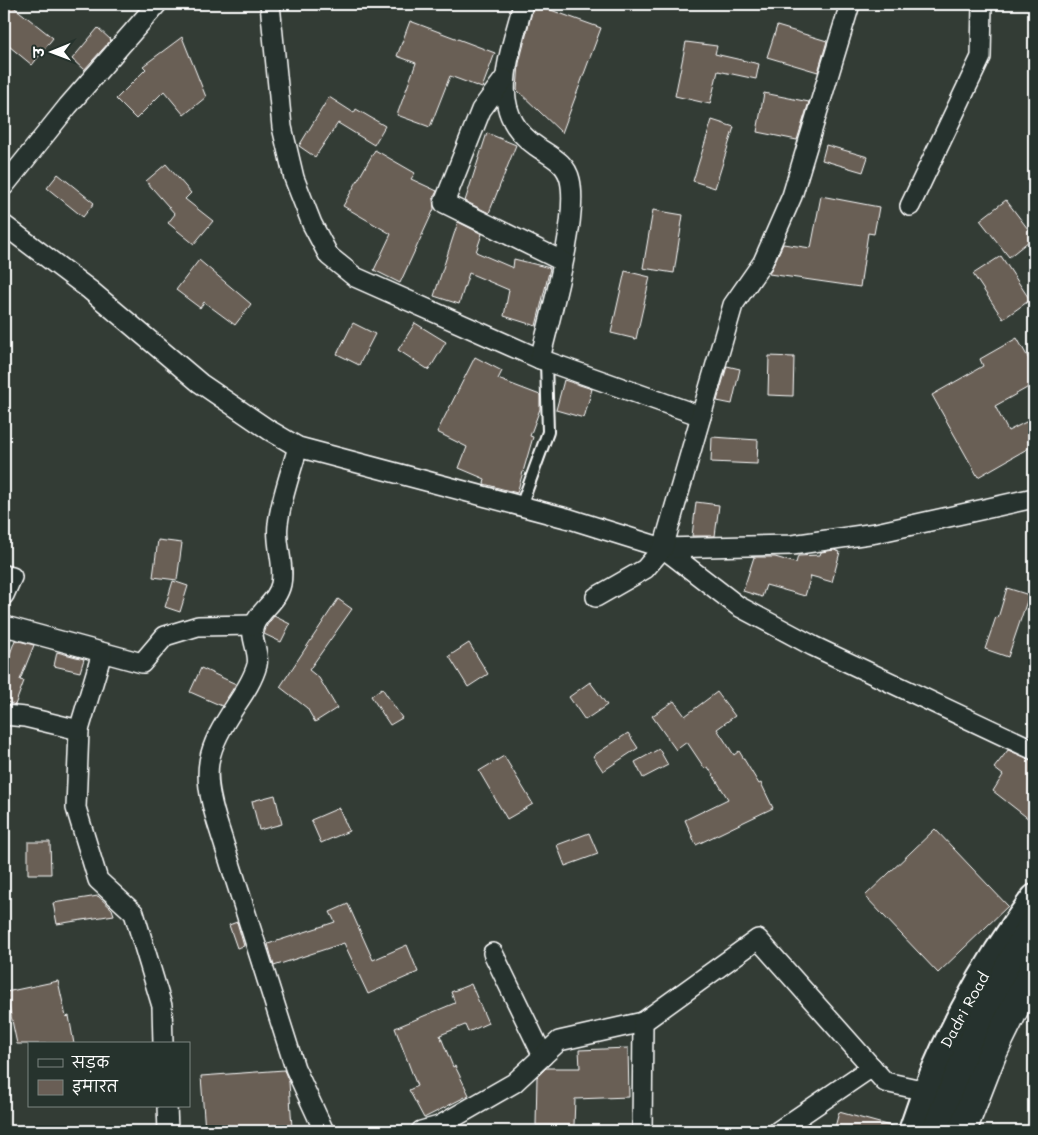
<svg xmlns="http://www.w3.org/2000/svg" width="1038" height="1135" viewBox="0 0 1038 1135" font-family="Mali,'Playpen Sans Deva',sans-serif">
  <rect width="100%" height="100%" fill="#333c35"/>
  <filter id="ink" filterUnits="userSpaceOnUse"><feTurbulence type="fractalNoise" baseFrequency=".02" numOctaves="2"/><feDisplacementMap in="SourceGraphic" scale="10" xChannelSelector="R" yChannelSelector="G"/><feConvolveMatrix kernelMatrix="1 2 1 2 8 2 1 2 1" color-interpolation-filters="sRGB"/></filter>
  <g filter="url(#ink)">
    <g fill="#695e55" stroke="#fff">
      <path d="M4,4H10L53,38L32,65L4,42Z"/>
      <path d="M534,4L601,28L562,133L517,90L519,63Z"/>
      <path d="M410,21L495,53L482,88L450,76L430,127L397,115L416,63L397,56Z"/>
      <path d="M777,26L827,41L818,72L767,57Z"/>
      <path d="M98,28L111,40L84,70L72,59Z"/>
      <path d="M182,37L206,97L184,115L164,91L136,119L116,99L146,69L143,66Z"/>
      <path d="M686,42L717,46L715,54L759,64L756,79L718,71L710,104L675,96Z"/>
      <path d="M764,93L809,102L797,140L757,132Z"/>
      <path d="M329,97L354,113L356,109L385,126L374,145L338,123L315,157L299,146Z"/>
      <path d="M712,120L734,127L715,188L693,181Z"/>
      <path d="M487,133L516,145L489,213L465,201Z"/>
      <path d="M826,145L868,157L863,172L822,160Z"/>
      <path d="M375,150L415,173L411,179L437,191L433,199L434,209L400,283L374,270L391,234L343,206Z"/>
      <path d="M166,164L191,193L185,199L213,221L194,244L168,223L175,214L146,181Z"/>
      <path d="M58,174L94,203L83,217L47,188Z"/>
      <path d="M821,196L879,207L874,234L868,233L860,287L769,274L783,244L811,248Z"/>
      <path d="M1006,200L1034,237L1009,257L980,220Z"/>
      <path d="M653,210L683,215L674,273L643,268Z"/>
      <path d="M458,222L482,234L476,252L513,268L514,259L550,268L536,326L504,316L509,290L469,273L459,304L434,296Z"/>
      <path d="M1001,256L1030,300L1003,319L973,274Z"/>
      <path d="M199,260L251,304L235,325L204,302L200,308L176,290Z"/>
      <path d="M625,271L650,277L636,339L611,333Z"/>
      <path d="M353,323L375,334L359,365L337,354Z"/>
      <path d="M415,323L446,342L429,370L398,350Z"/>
      <path d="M1017,338L1034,368V384L995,406L1008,431L1034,418V445L978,477L932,395L983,366L980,359Z"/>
      <path d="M769,356L794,357L793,396L768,395Z"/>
      <path d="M475,357L502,371L498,379L540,395V409L530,436L533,437L517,493L484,484L485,479L459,468L467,447L437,432Z"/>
      <path d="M727,366L740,369L732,404L717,401Z"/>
      <path d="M564,380L592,389L584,418L556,410Z"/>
      <path d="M712,437L758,440L757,464L711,462Z"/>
      <path d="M696,502L719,505L715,536H692Z"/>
      <path d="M158,540L182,543L177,580L153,577Z"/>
      <path d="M834,550L840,552L832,582L811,576L805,596L766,585L762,597L743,591L754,557H775L796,563L798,556L820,555L821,552Z"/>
      <path d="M173,581L188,586L180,612L165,607Z"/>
      <path d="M1007,588L1029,595L1008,657L985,649L996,617L998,618Z"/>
      <path d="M338,599L352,609L309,670L319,678L337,708L315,722L307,708L280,687Z"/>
      <path d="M274,616L290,624L281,642L264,634L267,625Z"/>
      <path d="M15,640L34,645L20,680L24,681L15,705L4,701V670Z"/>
      <path d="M469,643L488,674L468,687L449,656Z"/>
      <path d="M57,652L84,659L80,672L54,666Z"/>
      <path d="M201,668L236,684L222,706L190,692Z"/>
      <path d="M590,682L607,705L585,720L569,697Z"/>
      <path d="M382,688L402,718L390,725L371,696Z"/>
      <path d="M717,692L735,716L717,729L734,755L739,751L759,784L761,783L773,808L696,845L685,820L728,799L708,767L705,769L687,742L676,750L652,716L674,701L685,716Z"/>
      <path d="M628,733L638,748L603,771L593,756Z"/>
      <path d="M659,749L668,765L643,778L635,762Z"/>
      <path d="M1008,750L1034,761V823L993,791L1003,775L994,768Z"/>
      <path d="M504,756L533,804L507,819L479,771Z"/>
      <path d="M275,795L282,824L259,830L252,801Z"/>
      <path d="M339,808L349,831L321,843L311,820Z"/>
      <path d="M935,829L1008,906L938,973L865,896Z"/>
      <path d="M589,833L598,854L565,866L557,845Z"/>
      <path d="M28,842H50L51,874H28Z"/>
      <path d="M98,896L112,909L114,915L57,924L53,903Z"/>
      <path d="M348,904L373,960L407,945L418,972L368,994L344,943L274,966L268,944L335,922L330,912Z"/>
      <path d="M237,922L244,946L237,948L229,925Z"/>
      <path d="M58,981L66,1017L69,1016L74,1044H17L6,992Z"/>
      <path d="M471,984L488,1023L468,1032L465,1025L440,1035L453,1067L455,1066L469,1095L424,1118L409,1090L417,1086L395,1028L455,1003L451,992Z"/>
      <path d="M628,1048L629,1097L575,1099L574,1125H536L537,1077L546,1068H580L579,1050Z"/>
      <path d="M284,1070L289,1082L292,1128L205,1131L201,1076Z"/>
      <path d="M839,1112L894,1127V1131H834Z"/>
    </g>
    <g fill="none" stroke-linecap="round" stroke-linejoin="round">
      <defs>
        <path id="service" d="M521,506L548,432L546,361"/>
        <g id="minor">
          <path d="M270,4L282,127L294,178L312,224L329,256L355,277L540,359L701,416"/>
          <path d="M523,4C511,53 484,111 536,146C550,156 566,162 570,180C579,219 550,316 540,359"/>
          <path d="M504,79L481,110L444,203L562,261"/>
          <path d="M4,186L68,106L157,4"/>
          <path d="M910,206L981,57L982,4"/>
          <path d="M4,225L90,290L200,383L269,430L298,447L570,519L663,548L738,606L813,646L1034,750"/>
          <path d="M298,447C291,472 281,498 278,524C275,544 285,564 281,584C277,602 261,609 254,625C249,637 260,652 257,665C253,680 244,693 236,705C206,751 201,769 217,822L295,1068L324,1131"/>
          <path d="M663,548L792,545L876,533L1034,498"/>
          <path d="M4,575L12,577L4,595"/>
          <path d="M596,597L645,569L663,548L733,305L763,262L792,196L850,4"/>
          <path d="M4,631L5,626L142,663L165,636L198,626L254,625"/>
          <path d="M102,653L79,730L76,808L98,880L134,913L162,1006L163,1044"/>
          <path d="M4,715L25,717L79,730"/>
          <path d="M493,953L543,1056"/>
          <path d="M167,1106L168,1131"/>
          <path d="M421,1131L439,1126L514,1083L559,1041L643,1022"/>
          <path d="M642,1131L643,1022L758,939L885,1082L917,1089L926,1085"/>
          <path d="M778,1131L872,1067"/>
        </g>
        <path id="tertiary" d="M911,1131C937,1050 983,965 1034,897"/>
        <g id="secondary">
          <path d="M936,1131C965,1060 993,989 1034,924"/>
          <path d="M962,1131L992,1054L1034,969"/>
        </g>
      </defs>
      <use href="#service" stroke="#fff" stroke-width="14"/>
      <use href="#minor" stroke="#fff" stroke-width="22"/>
      <use href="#tertiary" stroke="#fff" stroke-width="28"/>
      <use href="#secondary" stroke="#fff" stroke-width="31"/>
      <use href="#service" stroke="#26332d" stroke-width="10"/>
      <use href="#minor" stroke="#26332d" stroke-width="19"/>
      <use href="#tertiary" stroke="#26332d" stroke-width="24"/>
      <use href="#secondary" stroke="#26332d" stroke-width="28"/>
    </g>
  </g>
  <g text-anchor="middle" stroke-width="5" stroke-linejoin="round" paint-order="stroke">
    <g font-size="15" fill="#fff" stroke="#26332d">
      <text transform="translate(965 1010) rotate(-61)" y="5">Dadri Road</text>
    </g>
  </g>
  <rect width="1038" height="1135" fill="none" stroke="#26332d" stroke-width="20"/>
  <rect x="10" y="10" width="1018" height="1115" fill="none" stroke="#fff" stroke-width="2" filter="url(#ink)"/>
  <rect x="28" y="1042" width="162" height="65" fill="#26332d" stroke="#7d8581"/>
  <rect x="38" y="1059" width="25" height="8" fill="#26332d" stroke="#7d8581"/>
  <text x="72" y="1068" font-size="15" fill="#ffffff">सड़क</text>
  <rect x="38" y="1080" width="25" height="15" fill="#695e55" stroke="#7d8581"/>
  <text x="72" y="1092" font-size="15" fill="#ffffff">इमारत</text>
  <g transform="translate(52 52) rotate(269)" stroke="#26332d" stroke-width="4" paint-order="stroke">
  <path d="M0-4L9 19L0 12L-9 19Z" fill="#ffffff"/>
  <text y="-8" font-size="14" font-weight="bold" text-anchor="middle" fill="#ffffff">उ</text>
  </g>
</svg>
